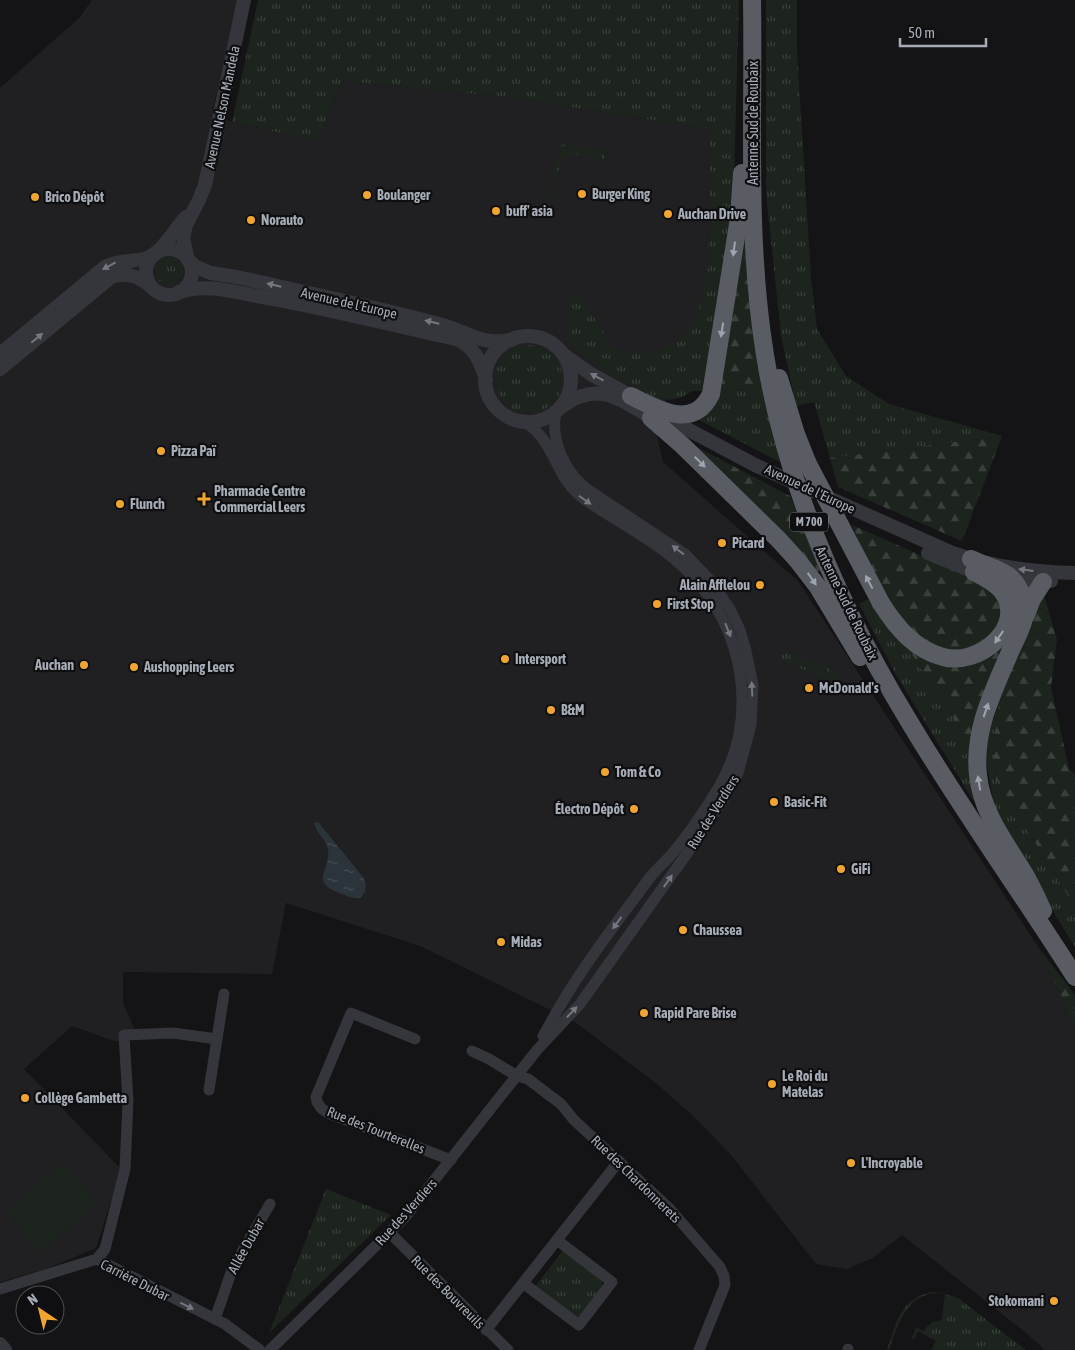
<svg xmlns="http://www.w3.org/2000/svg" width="1075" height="1350" viewBox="0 0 1075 1350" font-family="'Asap Condensed',sans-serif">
  <defs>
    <pattern id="grass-tufts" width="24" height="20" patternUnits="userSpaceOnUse" patternTransform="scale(1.25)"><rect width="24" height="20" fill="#1c241d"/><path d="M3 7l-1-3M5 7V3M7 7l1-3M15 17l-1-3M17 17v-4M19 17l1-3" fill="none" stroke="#3a413c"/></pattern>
    <pattern id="forest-firs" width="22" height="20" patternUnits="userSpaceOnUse" patternTransform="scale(1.25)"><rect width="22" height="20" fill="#1c241d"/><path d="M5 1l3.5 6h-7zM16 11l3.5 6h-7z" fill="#3a413c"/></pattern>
    <pattern id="water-ripples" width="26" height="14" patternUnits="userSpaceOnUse" patternTransform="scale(1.25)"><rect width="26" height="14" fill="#2a343a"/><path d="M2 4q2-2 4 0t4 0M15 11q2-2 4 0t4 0" fill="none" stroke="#464f54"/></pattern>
  </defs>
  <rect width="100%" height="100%" fill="#141416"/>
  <path fill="#202023" d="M92,0H238L212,114L232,122L317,141L342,81L506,97L711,129L708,267L693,380L666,399L657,435L663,462L798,581L1039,948L1075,1028V1350H1045L1025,1332L902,1235L873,1258L847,1269L816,1264L731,1155L693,1116L657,1084L575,1022L420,946L286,903L272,974L123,972V1003L134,1028L117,1042L72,1026L24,1069L121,1169L96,1248L46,1269L0,1282V88L79,18Z"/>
  <g fill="url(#grass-tufts)">
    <path d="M258,0H739L733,211L705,391H692L682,397L671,400L651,396L584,357L574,346L567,331V316L571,293C589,302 601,330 612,347L632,353L654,352L680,339L697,318L708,267L710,129L506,97L342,81L317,141L232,122Z"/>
    <path d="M766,0H797V51L811,277L817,329L846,376L889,404L1002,436L830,458L814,402L796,406L781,335L766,193Z"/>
    <path d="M562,144L605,150L604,160C594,159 583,154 573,155C556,155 554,192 551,205H547L560,147Z"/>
    <circle cx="169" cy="271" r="14"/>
    <circle cx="529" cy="379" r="34"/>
    <path d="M719,389L764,390L782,463L697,419Z"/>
    <path d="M871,598L906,645L971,746L968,766L977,798L973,800L896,675L859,604Z"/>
    <path d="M782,650L822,667L825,660L827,661L826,666L829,670L839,675L842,687L780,659Z"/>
    <path d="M1002,692L993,744L996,779L1075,907V947L1049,905L995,810L984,749Z"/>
    <path d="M326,1189L391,1215L269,1333Z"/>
    <path d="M563,1250L601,1280L603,1287L581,1316L573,1317L535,1287Z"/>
    <path d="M933,1292L945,1294L958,1298L1026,1350H931L936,1341L918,1331L914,1339L912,1338L916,1327L923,1331L932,1322L942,1320L945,1294C908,1289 899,1322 889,1350H887C896,1323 900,1298 933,1292Z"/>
  </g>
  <g fill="url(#forest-firs)">
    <path d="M742,238L747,239L764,390L719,389Z"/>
    <path d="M1002,436L962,541L838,487L830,458Z"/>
    <path d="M693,445L790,496L820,570L817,574Z"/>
    <path d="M852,525L979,581L993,594L1002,607L1000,622L994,632L974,647L962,651L946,650L931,647L897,618L869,565Z"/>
    <path d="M1044,595L1057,640L1051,687L1069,769L1075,774V907L996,779L993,744L1002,692Z"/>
    <path d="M1008,637L971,746L906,645L940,662Z"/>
    <path d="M1039,948L1075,995V1028Z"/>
  </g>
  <path fill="#1c241d" d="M62,1163L97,1202L42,1252L6,1213Z"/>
  <path fill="url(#water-ripples)" d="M318,822L363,877L366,884L365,892L360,898C352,899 345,895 337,892C310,882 331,868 328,850C327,840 316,833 314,823Z"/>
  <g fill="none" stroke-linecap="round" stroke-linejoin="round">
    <g stroke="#35363b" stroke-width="11">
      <path d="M524,422C556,440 554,478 584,499C620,524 663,544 693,577C745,633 758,718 720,785C707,807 688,835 672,854C664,863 655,870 648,880C618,921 586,962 560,1006C554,1016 549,1026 543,1036"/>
      <path d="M415,1039L351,1013L316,1097L317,1102L321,1108L328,1113L451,1160"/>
      <path d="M472,1051L489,1059L517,1076L528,1079L561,1104L574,1120L669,1208L720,1267L724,1276L725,1285L699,1350"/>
      <path d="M209,1090L224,994"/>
      <path d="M390,1233L508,1350"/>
      <path d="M97,1259L105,1249L125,1169L128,1101L124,1035L173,1033L217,1039"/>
      <path d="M523,1283L579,1325L612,1282L557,1240"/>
      <path d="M0,1289L97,1259L225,1324L260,1350"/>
      <path d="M215,1319L233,1267L270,1204"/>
      <path d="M486,1330L619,1161"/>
      <path d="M270,1350L406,1216L537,1050L580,1004L688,852L725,797L738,773L751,725L753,685L746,651L740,630L730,609L711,581L685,554L587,489C570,477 557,452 555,432C554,425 555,418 556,412"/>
      <path d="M848,1350V1349"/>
    </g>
    <g stroke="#35363b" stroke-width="14">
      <path d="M244,0L205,185L199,200L186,225L183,238L188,260L196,267L211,273L237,277C304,292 372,306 439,324C467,331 480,346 512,340"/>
      <circle cx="169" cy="272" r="23"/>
      <path d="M179,292C207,283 234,292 262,297C327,308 391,325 456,339C474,346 481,362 486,380"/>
      <circle cx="528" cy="379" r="43"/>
      <path d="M0,354L105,267C118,260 130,262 144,259C162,254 174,230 186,217"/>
      <path d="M564,355L591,374L640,401"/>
      <path d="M0,369L111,277C127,271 140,277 152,287"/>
      <path d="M561,407C601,378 622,402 659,422"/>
      <path d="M657,413L755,465L950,552C991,567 1032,572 1075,573"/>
      <path d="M928,553L982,575"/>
      <path d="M1008,581L1023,582L1051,581"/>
      <path d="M0,1344L5,1350"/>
    </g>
    <g stroke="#595c63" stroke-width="18">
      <path d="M752,0C754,118 746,238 765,355C786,487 841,610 910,723C962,810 1021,892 1075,977"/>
      <path d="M779,378L796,434L808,464L881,603C896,627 915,650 943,657C978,667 1028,627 1002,591C995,582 984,577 974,572"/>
      <path d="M631,396C658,409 693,431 711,394L739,218L742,173"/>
      <path d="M651,418L682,445L779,540L798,561L818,587L860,657"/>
      <path d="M971,559C982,565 1004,570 1012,579C1020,587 1026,602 1025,613C1024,626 1015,640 1010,652C993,692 973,731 978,775C982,813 1005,842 1024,873C1031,885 1037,898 1043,911"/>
      <path d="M1026,615L1032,599L1043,582"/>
    </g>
  </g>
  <defs><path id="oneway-solid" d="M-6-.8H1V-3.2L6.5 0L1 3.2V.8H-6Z" transform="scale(1.25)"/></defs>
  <g fill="#9ea4ae">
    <use href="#oneway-solid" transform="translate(734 249) rotate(98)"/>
    <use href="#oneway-solid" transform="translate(722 330) rotate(99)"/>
    <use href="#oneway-solid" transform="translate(700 462) rotate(45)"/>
    <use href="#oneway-solid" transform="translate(812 579) rotate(55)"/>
    <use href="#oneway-solid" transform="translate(869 582) rotate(-118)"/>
    <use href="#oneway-solid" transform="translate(999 637) rotate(125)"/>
    <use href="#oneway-solid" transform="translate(986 710) rotate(-71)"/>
    <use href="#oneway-solid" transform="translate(979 783) rotate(-99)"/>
  </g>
  <g fill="#73777f">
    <use href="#oneway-solid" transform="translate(109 266) rotate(152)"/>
    <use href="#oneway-solid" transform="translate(274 285) rotate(-167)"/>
    <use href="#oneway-solid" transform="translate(432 322) rotate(-167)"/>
    <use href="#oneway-solid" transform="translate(37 338) rotate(-40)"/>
    <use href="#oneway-solid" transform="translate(597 377) rotate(-151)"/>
    <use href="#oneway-solid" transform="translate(585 500) rotate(35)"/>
    <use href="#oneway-solid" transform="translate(678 550) rotate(-143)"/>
    <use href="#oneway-solid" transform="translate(1026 570) rotate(-173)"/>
    <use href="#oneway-solid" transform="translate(728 630) rotate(68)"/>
    <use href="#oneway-solid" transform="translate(752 689) rotate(-93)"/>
    <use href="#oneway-solid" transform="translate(668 881) rotate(-55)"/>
    <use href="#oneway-solid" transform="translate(617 923) rotate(126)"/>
    <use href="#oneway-solid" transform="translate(572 1012) rotate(-47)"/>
    <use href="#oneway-solid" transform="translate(187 1306) rotate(26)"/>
  </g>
  <g fill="#f1a531" stroke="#0f0f11" stroke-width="2">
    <circle cx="582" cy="194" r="5"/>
    <circle cx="367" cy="195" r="5"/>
    <circle cx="35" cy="197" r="5"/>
    <circle cx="496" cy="211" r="5"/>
    <circle cx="668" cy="214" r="5"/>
    <circle cx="251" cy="220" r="5"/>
    <circle cx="161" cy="451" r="5"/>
    <path d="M201.5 491.5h5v5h5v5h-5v5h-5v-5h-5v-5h5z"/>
    <circle cx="120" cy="504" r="5"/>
    <circle cx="722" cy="543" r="5"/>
    <circle cx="760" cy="585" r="5"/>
    <circle cx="657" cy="604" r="5"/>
    <circle cx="505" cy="659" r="5"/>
    <circle cx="84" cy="665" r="5"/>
    <circle cx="134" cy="667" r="5"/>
    <circle cx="809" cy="688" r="5"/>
    <circle cx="551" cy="710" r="5"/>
    <circle cx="605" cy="772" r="5"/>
    <circle cx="774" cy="802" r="5"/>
    <circle cx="634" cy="809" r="5"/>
    <circle cx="841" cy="869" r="5"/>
    <circle cx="683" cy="930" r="5"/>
    <circle cx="501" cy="942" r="5"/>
    <circle cx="644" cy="1013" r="5"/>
    <circle cx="772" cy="1084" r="5"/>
    <circle cx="25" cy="1098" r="5"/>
    <circle cx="851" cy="1163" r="5"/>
    <circle cx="1054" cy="1301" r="5"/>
  </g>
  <g text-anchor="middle" stroke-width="4.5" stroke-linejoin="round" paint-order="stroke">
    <rect fill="#0f0f11" stroke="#797d84" stroke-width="1" x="790" y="512.5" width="38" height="19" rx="4"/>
    <g font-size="12" font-weight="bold" fill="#a6acb6">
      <text x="809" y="526">M 700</text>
    </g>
    <g font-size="14" fill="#a6acb6" stroke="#0f0f11">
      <text transform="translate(222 107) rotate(-78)" y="5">Avenue Nelson Mandela</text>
      <text transform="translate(753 123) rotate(-90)" y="5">Antenne Sud de Roubaix</text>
      <text transform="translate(349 303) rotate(13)" y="5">Avenue de l'Europe</text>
      <text transform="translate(810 489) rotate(25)" y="5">Avenue de l'Europe</text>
      <text transform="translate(847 603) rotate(64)" y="5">Antenne Sud de Roubaix</text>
      <text transform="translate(713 812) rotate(-58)" y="5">Rue des Verdiers</text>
      <text transform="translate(376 1130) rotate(22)" y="5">Rue des Tourterelles</text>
      <text transform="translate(636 1179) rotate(44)" y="5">Rue des Chardonnerets</text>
      <text transform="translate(406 1212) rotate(-48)" y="5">Rue des Verdiers</text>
      <text transform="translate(246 1246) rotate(-61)" y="5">Allée Dubar</text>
      <text transform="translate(135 1280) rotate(27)" y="5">Carrière Dubar</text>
      <text transform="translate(448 1292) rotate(45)" y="5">Rue des Bouvreuils</text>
    </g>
    <g font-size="14" font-weight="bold" fill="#a6acb6" stroke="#0f0f11" text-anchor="start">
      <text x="592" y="199">Burger King</text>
      <text x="377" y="200">Boulanger</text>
      <text x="45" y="202">Brico Dépôt</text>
      <text x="506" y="216">buff' asia</text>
      <text x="678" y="219">Auchan Drive</text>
      <text x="261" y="225">Norauto</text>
      <text x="171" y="456">Pizza Paï</text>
      <text x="214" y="496">Pharmacie Centre<tspan x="214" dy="16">Commercial Leers</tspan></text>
      <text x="130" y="509">Flunch</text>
      <text x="732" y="548">Picard</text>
      <text x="750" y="590" text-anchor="end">Alain Afflelou</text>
      <text x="667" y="609">First Stop</text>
      <text x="515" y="664">Intersport</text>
      <text x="74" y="670" text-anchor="end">Auchan</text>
      <text x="144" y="672">Aushopping Leers</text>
      <text x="819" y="693">McDonald's</text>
      <text x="561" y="715">B&amp;M</text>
      <text x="615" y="777">Tom &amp; Co</text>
      <text x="784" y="807">Basic-Fit</text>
      <text x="624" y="814" text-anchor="end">Électro Dépôt</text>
      <text x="851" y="874">GiFi</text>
      <text x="693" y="935">Chaussea</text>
      <text x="511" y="947">Midas</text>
      <text x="654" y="1018">Rapid Pare Brise</text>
      <text x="782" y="1081">Le Roi du<tspan x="782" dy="16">Matelas</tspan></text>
      <text x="35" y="1103">Collège Gambetta</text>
      <text x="861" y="1168">L'Incroyable</text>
      <text x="1044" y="1306" text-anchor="end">Stokomani</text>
    </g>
  </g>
  <g transform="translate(40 1310) rotate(325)"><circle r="24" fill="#0f0f11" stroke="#4b4e53"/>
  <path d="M0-4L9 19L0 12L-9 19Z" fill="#f1a531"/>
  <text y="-8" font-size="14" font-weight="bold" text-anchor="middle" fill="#a6acb6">N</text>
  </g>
  <path d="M900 38v8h86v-8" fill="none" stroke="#a6acb6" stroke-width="2.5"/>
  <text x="908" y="38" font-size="15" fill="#a6acb6" stroke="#0f0f11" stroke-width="4" paint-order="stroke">50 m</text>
</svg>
